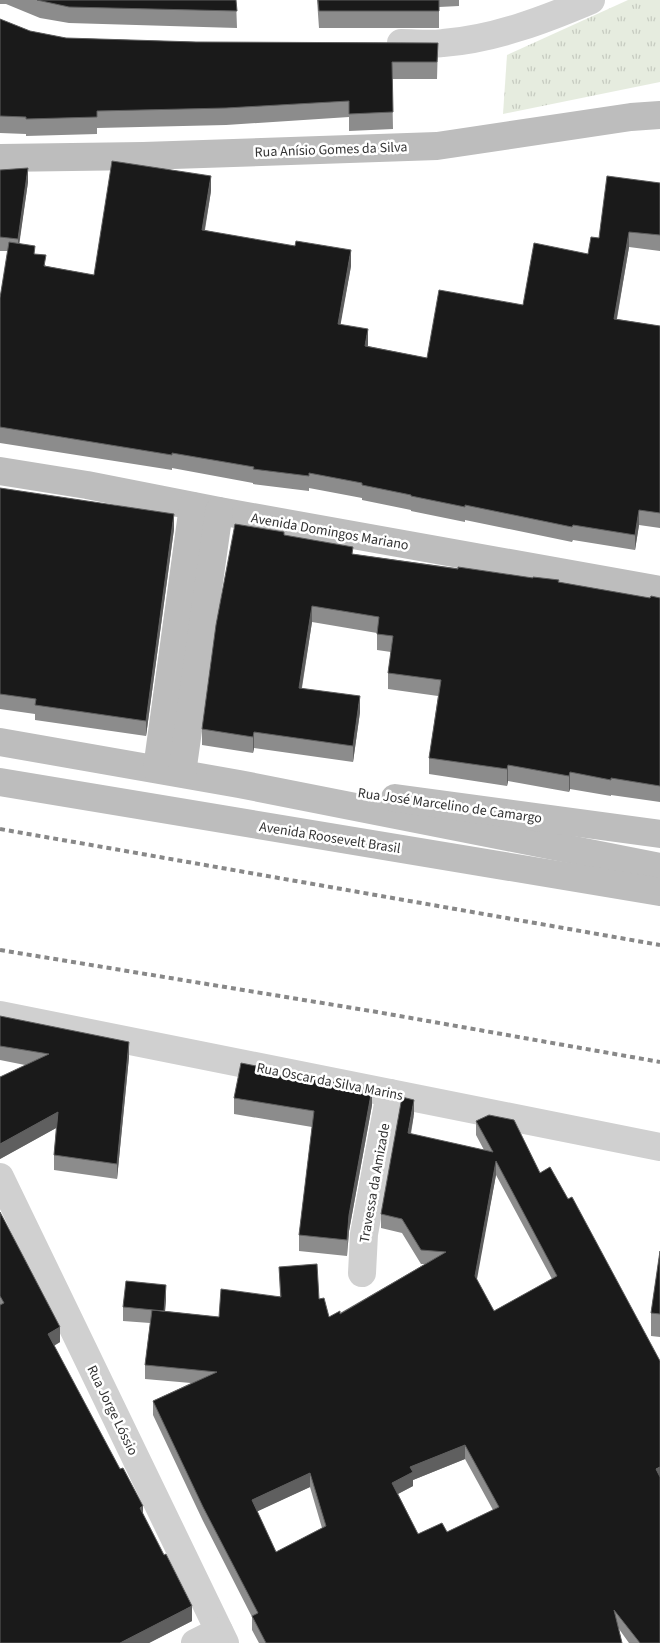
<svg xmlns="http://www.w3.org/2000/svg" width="660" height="1643" viewBox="0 0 660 1643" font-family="'Source Sans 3',sans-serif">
  <defs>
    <pattern id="grass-tufts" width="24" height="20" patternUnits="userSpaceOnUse" patternTransform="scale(1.25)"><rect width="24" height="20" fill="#e6ecdf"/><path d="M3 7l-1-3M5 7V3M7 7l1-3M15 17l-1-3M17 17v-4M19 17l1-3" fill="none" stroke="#c6cbc0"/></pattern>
  </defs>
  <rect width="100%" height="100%" fill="#fff"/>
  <path fill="url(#grass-tufts)" d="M628,0H660V82L503,114L507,55Z"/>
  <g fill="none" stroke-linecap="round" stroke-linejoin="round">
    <g stroke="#d0d0d0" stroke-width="28">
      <path d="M401,43C415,43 429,45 443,43C494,39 544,20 591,0"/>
      <path d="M0,1015L660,1147"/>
      <path d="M0,1177L225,1643"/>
      <path d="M362,1273L364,1234L390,1093"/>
      <path d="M195,1643L219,1631"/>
    </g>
    <g stroke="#bdbdbd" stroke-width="28">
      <path d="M0,158L143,156L437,146L631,117L660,115"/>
      <path d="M0,471L87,485L219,511L660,590"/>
      <path d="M0,742L239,784L660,867"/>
      <path d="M157,769L193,506"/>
      <path d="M182,773L219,511"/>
      <path d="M0,782L660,892"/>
      <path d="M395,798L660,834"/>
    </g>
    <g stroke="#888" stroke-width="4" stroke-dasharray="5 4" stroke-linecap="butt">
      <path d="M0,829L660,945"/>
      <path d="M0,950L377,1012L660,1062"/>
    </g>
  </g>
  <g fill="#8c8c8c" fill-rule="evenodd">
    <path d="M0,0H236L237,28L69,23L40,18L6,4H0Z"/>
    <path d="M317,0H459V6L439,7V28H319Z"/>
    <path d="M0,19L30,31L66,38L196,42L438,43L437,79H392L393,129L349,131V117L226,125L97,128V134L26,136V134L0,133Z"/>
    <path d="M0,170L28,182L19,243L35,254L46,266L94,275L211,191L205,230L351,266L340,324L368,344V346L427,358L523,305L588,254L599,238L660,183V251L629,247L617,319L660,326V528L639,525L635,550L573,540L572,542L465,520V522L411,511V510L362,500V498L309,488V491L253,484V483L172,468V470L0,443V298L8,251H0Z"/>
    <path d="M0,488L174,529L146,736L35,720V714L0,709Z"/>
    <path d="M284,535L353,554L559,582L650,598H660V802L611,795V796L570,789L569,792L508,781L507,786L429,774V758L438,696L388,689V673L391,652L377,650V633L312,622L302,688L360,712L353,762L254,748L253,753L202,745V729Z"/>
    <path d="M0,1016L129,1057L117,1179L54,1170V1155L56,1128L0,1159L25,1065L0,1060Z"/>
    <path d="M234,1098L372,1105L349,1231L347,1256L299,1251V1235L312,1127L234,1114Z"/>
    <path d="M414,1114L411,1134L484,1150L476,1135V1121L514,1120L660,1643H629L619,1629L622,1643H259L252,1630V1617L203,1521L153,1415V1401L191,1383L145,1379V1365L150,1323L123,1321V1307L166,1299L165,1311L219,1317L280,1296L279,1267L319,1299L329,1317L340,1313L425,1264H421L402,1233L381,1228V1214ZM496,1175L552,1279L494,1311L476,1279ZM465,1459L493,1510L447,1532L418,1534L398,1494L413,1486V1480ZM310,1487L322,1528L276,1552L257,1511Z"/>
    <path d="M0,1212L60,1342L54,1346L143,1514L192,1621L149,1643H0Z"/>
    <path d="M660,1251V1337L651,1336V1313Z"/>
  </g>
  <g fill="#5f5f5f">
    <path d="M28,168V182L18,253V239Z"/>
    <path d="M211,176V191L202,245V230Z"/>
    <path d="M629,232V247L614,334V319Z"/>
    <path d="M351,250V266L338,339V324Z"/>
    <path d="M368,329V344L365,361V346Z"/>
    <path d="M639,510V525L635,550V535Z"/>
    <path d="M174,514V529L146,736V721Z"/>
    <path d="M312,606V622L299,704V688Z"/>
    <path d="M360,696V712L353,762V746Z"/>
    <path d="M254,732V748L253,753V737Z"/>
    <path d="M508,765V781L507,786V769Z"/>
    <path d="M570,772V789L569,792V776Z"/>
    <path d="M129,1042V1057L117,1179V1164Z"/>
    <path d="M372,1089V1105L349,1231L347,1256L349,1215Z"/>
    <path d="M414,1100V1114L408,1147V1133Z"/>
    <path d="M58,1112V1127L0,1159V1144Z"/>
    <path d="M496,1161V1175L475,1290V1276Z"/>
    <path d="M166,1285V1299L164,1325V1311Z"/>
    <path d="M60,1327V1342L48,1349V1334Z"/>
    <path d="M465,1445V1459L413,1480V1486L392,1497V1483L410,1467Z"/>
    <path d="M660,1467V1481L656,1469Z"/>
    <path d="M310,1473V1487L252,1514V1500Z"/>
    <path d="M143,1506V1521L140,1508Z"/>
    <path d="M192,1606V1621L149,1643H120Z"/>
  </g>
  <g fill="#1a1a1a" stroke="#5f5f5f" fill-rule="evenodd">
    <path d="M37,0H236L237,11L69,7Z"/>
    <path d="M318,0H439V11H319Z"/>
    <path d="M0,19L30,31L66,38L196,42L438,43L437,62H392L393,112L349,114V101L226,108L97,111V117L26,119V117L0,116Z"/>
    <path d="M112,161L211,176L202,230L295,246L296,241L351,250L338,324L368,329L365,346L427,358L439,290L523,305L534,243L588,254L591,237L599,238L607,176L660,183V235L629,232L614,319L660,326V513L639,510L635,535L573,525L572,527L465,505V507L411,496V495L362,485V483L309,473V476L253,469L254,467L172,453V455L0,427V298L9,242L35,246L34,254L46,255L44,266L94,275Z"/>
    <path d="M28,168L18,239L0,237V170Z"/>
    <path d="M0,488L174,514L146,721L35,705L36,699L0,694Z"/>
    <path d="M235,524L284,532V535L353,547L352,554L458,569V567L533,578V577L559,580L558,582L650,598L651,596L660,598V786L611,778V780L570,772L569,776L508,765L507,769L429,758L441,680L388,673L393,636L377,634L379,617L312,606L299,688L360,696L353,746L254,732L253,737L202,729L216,625Z"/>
    <path d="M0,1016L129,1042L117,1164L54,1155L58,1112L0,1144V1077L49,1054L0,1046Z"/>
    <path d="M241,1063L372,1089L349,1215L347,1240L299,1235L314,1111L234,1098Z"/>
    <path d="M402,1097L414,1100L408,1133L493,1152L476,1121L489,1115L514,1120L540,1173L550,1167L568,1199L572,1197L660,1361V1467L656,1469L660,1477V1643H640L614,1610L622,1643H266L252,1616L258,1613L203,1507L153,1401L217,1372L145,1365L152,1310L219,1317L221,1289L281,1297L279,1267L317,1264L319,1299L324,1298L329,1317L340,1311V1314L446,1252L421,1250L402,1219L381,1214ZM496,1161L557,1276L494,1311L475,1276ZM465,1445L499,1507L447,1532L442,1523L418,1534L392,1483L413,1472L410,1467ZM310,1473L326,1526L276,1552L252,1500Z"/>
    <path d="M0,1212L60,1327L48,1334L120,1469L123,1468L143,1506L140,1508L164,1555L166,1554L192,1606L120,1643H0V1305L4,1303L0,1296Z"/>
    <path d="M660,1251V1314L651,1313Z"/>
    <path d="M126,1281L166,1285L164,1311L123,1307Z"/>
  </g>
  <g text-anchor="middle" stroke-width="5" stroke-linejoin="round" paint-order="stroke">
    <g font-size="14" fill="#333" stroke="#fff">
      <text transform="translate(331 149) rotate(-2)" y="5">Rua Anísio Gomes da Silva</text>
      <text transform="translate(330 531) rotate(10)" y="5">Avenida Domingos Mariano</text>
      <text transform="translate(450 805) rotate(8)" y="5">Rua José Marcelino de Camargo</text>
      <text transform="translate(330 837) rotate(9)" y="5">Avenida Roosevelt Brasil</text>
      <text transform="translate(330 1081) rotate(11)" y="5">Rua Oscar da Silva Marins</text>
      <text transform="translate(374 1183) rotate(-80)" y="5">Travessa da Amizade</text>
      <text transform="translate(113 1410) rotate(64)" y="5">Rua Jorge Lóssio</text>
    </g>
  </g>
</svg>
